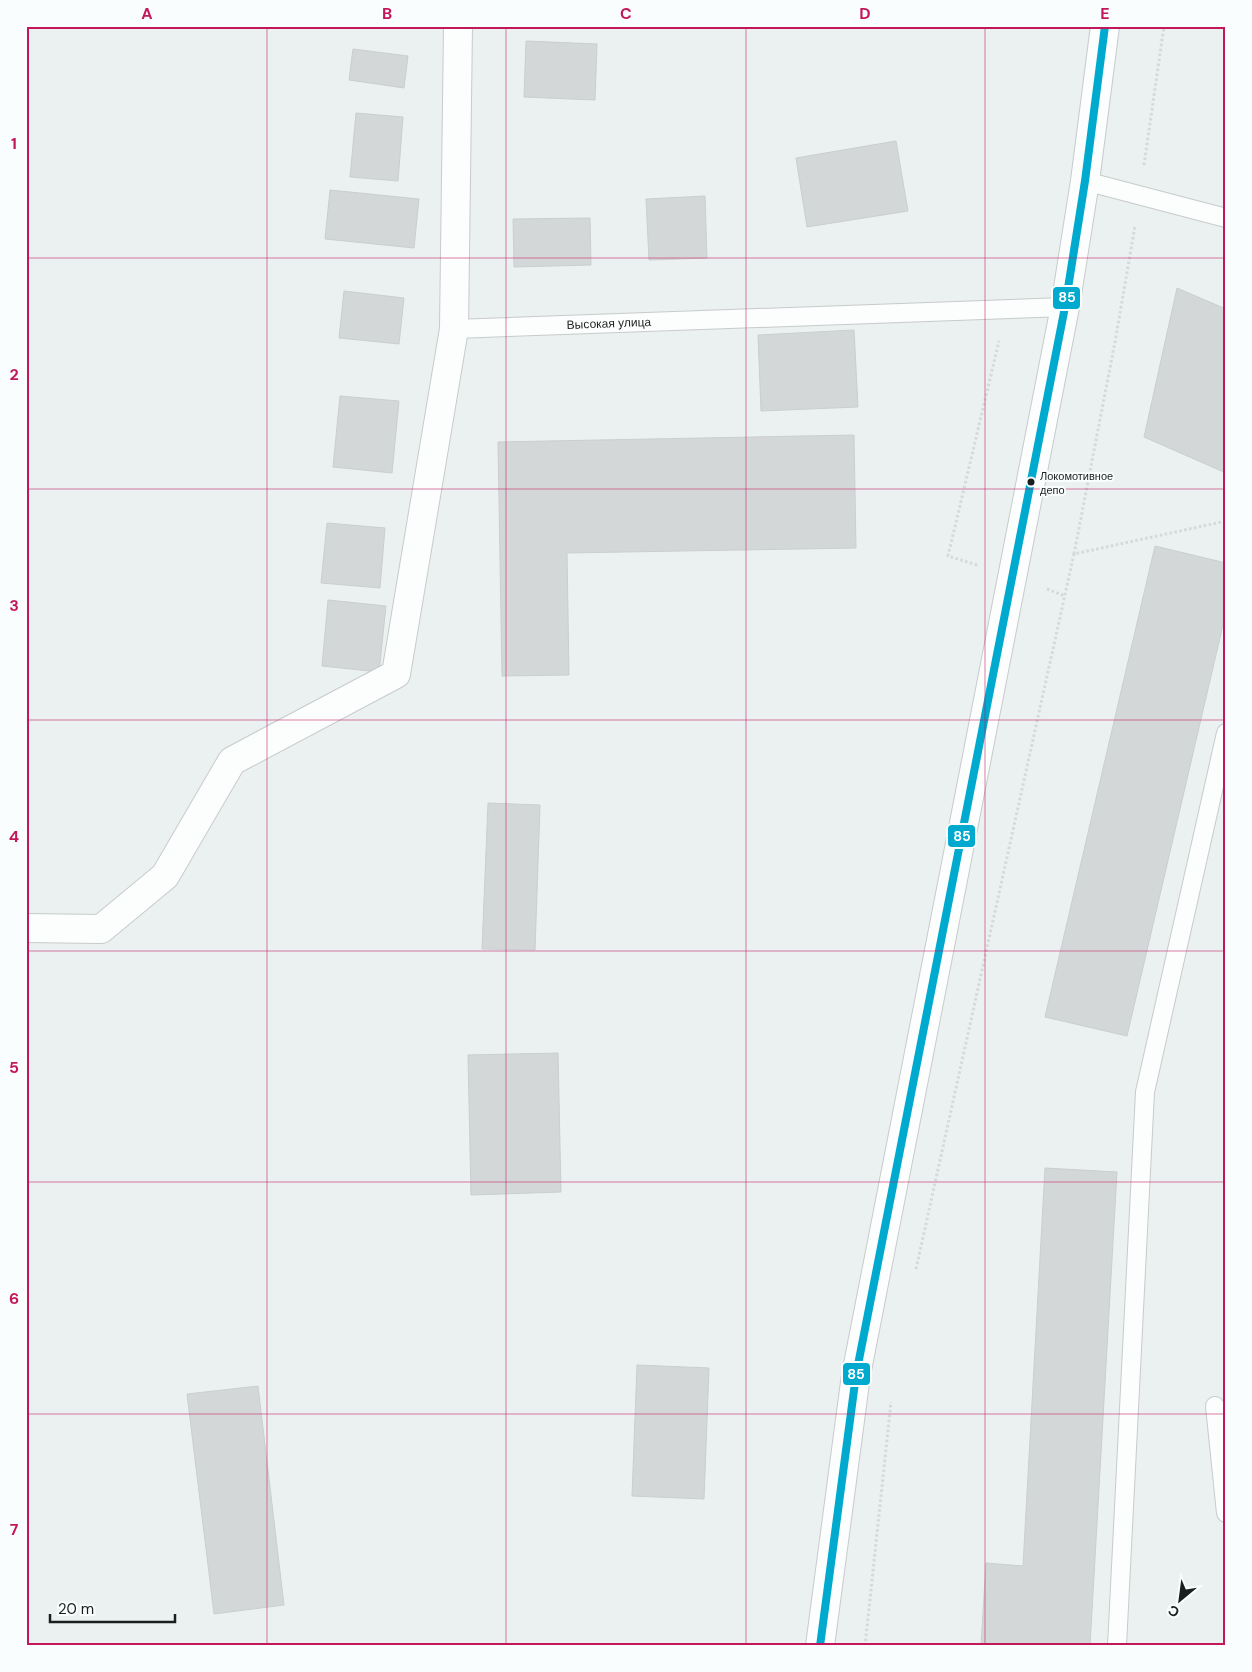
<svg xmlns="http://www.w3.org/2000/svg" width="1252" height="1672" viewBox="0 0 1252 1672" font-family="'DM Sans',sans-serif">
  <rect width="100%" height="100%" fill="#ebf0f1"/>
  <g fill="#d4d7d8" stroke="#cbcecf">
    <path d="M526,41L597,44L595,100L524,97Z"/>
    <path d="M353,49L408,56L404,88L349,80Z"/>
    <path d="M356,113L403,117L398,181L350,177Z"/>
    <path d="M896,141L908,211L807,227L796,158Z"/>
    <path d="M330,190L419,199L414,248L325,239Z"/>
    <path d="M705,196L707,258L649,260L646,199Z"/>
    <path d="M590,218L591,265L514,267L513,219Z"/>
    <path d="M1177,288L1226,309V473L1144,437Z"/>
    <path d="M344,291L404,298L399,344L339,338Z"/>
    <path d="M854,330L858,407L761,411L758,335Z"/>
    <path d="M340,396L399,401L392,473L333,467Z"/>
    <path d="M854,435L856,548L567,553L569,675L502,676L498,442Z"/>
    <path d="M327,523L385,528L380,588L321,583Z"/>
    <path d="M1155,546L1226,563V612L1127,1036L1045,1017Z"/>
    <path d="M328,600L386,606L379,672L322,666Z"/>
    <path d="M488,803L540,805L535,950L482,949Z"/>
    <path d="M558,1053L561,1192L471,1195L468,1055Z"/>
    <path d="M1045,1168L1117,1172L1090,1646H981L986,1563L1023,1566Z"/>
    <path d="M637,1365L709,1368L704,1499L632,1496Z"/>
    <path d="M258,1386L284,1605L214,1614L187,1394Z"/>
  </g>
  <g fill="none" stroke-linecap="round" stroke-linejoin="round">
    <defs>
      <g id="lane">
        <path d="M1085,181L1226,218"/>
        <path id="s1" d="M454,329L1065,307"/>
        <path d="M1215,1406L1226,1513"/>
        <path d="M1117,1646L1145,1092L1226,733"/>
      </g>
      <path id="street" d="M26,928L101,929L165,876L232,761L396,674L454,329L458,26"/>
      <path id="secondary" d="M820,1646L856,1375L1065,307L1085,181L1105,26"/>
    </defs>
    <use href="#lane" stroke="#c7cbcc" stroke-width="20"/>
    <use href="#street" stroke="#c7cbcc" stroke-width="30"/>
    <use href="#secondary" stroke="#c7cbcc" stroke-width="30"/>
    <g stroke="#d7d8d8" stroke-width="3" stroke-dasharray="2.5 2.5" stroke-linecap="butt">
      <path d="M1144,165L1164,26"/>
      <path d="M1074,554L1115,342L1135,226"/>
      <path d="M977,565L948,556L999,341"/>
      <path d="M1047,589L1065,596"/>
      <path d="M916,1269L1074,554L1226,521"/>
      <path d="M865,1646L891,1402"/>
    </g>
    <use href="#lane" stroke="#fcfdfd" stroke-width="18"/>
    <use href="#street" stroke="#fcfdfd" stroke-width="28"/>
    <use href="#secondary" stroke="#fcfdfd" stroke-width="28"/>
    <defs>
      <path id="bus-1" d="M820,1646L856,1375L1065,307L1085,181L1105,26"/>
    </defs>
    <use href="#bus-1" stroke="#fafdfe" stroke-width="11"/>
    <use href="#bus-1" stroke="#00a9ce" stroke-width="8"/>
  </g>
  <path fill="none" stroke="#c2185b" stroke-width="1" stroke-opacity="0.55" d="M267,26V1646M506,26V1646M746,26V1646M985,26V1646M26,258H1226M26,489H1226M26,720H1226M26,951H1226M26,1182H1226M26,1414H1226"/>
  <circle fill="#1b1e1f" stroke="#fafdfe" stroke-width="2" cx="1031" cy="482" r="4.5"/>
  <g text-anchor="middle" stroke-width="4" stroke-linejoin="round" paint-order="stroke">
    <g font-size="11" fill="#1b1e1f" stroke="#fafdfe" text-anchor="start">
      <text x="1040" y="480">Локомотивное<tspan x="1040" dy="14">депо</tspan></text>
    </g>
    <g font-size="12" fill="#1b1e1f" stroke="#fafdfe">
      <text dy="4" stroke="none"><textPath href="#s1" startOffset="155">Высокая улица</textPath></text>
    </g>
  </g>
  <g stroke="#fafdfe" stroke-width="2">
    <rect x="1052" y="286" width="29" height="24" rx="5" fill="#00a9ce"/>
    <rect x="947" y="824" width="29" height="24" rx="5" fill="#00a9ce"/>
    <rect x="842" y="1362" width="29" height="24" rx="5" fill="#00a9ce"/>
  </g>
  <g font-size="14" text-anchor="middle" font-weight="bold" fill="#fff">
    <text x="1067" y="302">85</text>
    <text x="962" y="841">85</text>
    <text x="856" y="1379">85</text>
  </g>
  <rect width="1252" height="1672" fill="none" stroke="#fafdfe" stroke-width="55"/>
  <g transform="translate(1180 1600) rotate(209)" stroke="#fafdfe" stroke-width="4" paint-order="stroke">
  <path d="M0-4L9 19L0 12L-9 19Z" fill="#1b1e1f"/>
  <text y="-8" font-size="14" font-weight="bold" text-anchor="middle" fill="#1b1e1f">С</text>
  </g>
  <path d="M50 1614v8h125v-8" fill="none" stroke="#1b1e1f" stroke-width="2.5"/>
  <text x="58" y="1614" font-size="15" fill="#1b1e1f" stroke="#fafdfe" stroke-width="4" paint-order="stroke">20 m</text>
  <rect x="28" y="28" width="1196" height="1616" fill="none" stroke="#c2185b" stroke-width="2"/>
  <g font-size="16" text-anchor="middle" font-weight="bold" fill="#c2185b">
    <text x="147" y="19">A</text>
    <text x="387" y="19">B</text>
    <text x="626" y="19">C</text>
    <text x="865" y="19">D</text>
    <text x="1105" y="19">E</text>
    <text x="14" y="149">1</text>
    <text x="14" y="380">2</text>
    <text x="14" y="611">3</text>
    <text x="14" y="842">4</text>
    <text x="14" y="1073">5</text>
    <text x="14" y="1304">6</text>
    <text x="14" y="1535">7</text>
  </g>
</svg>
